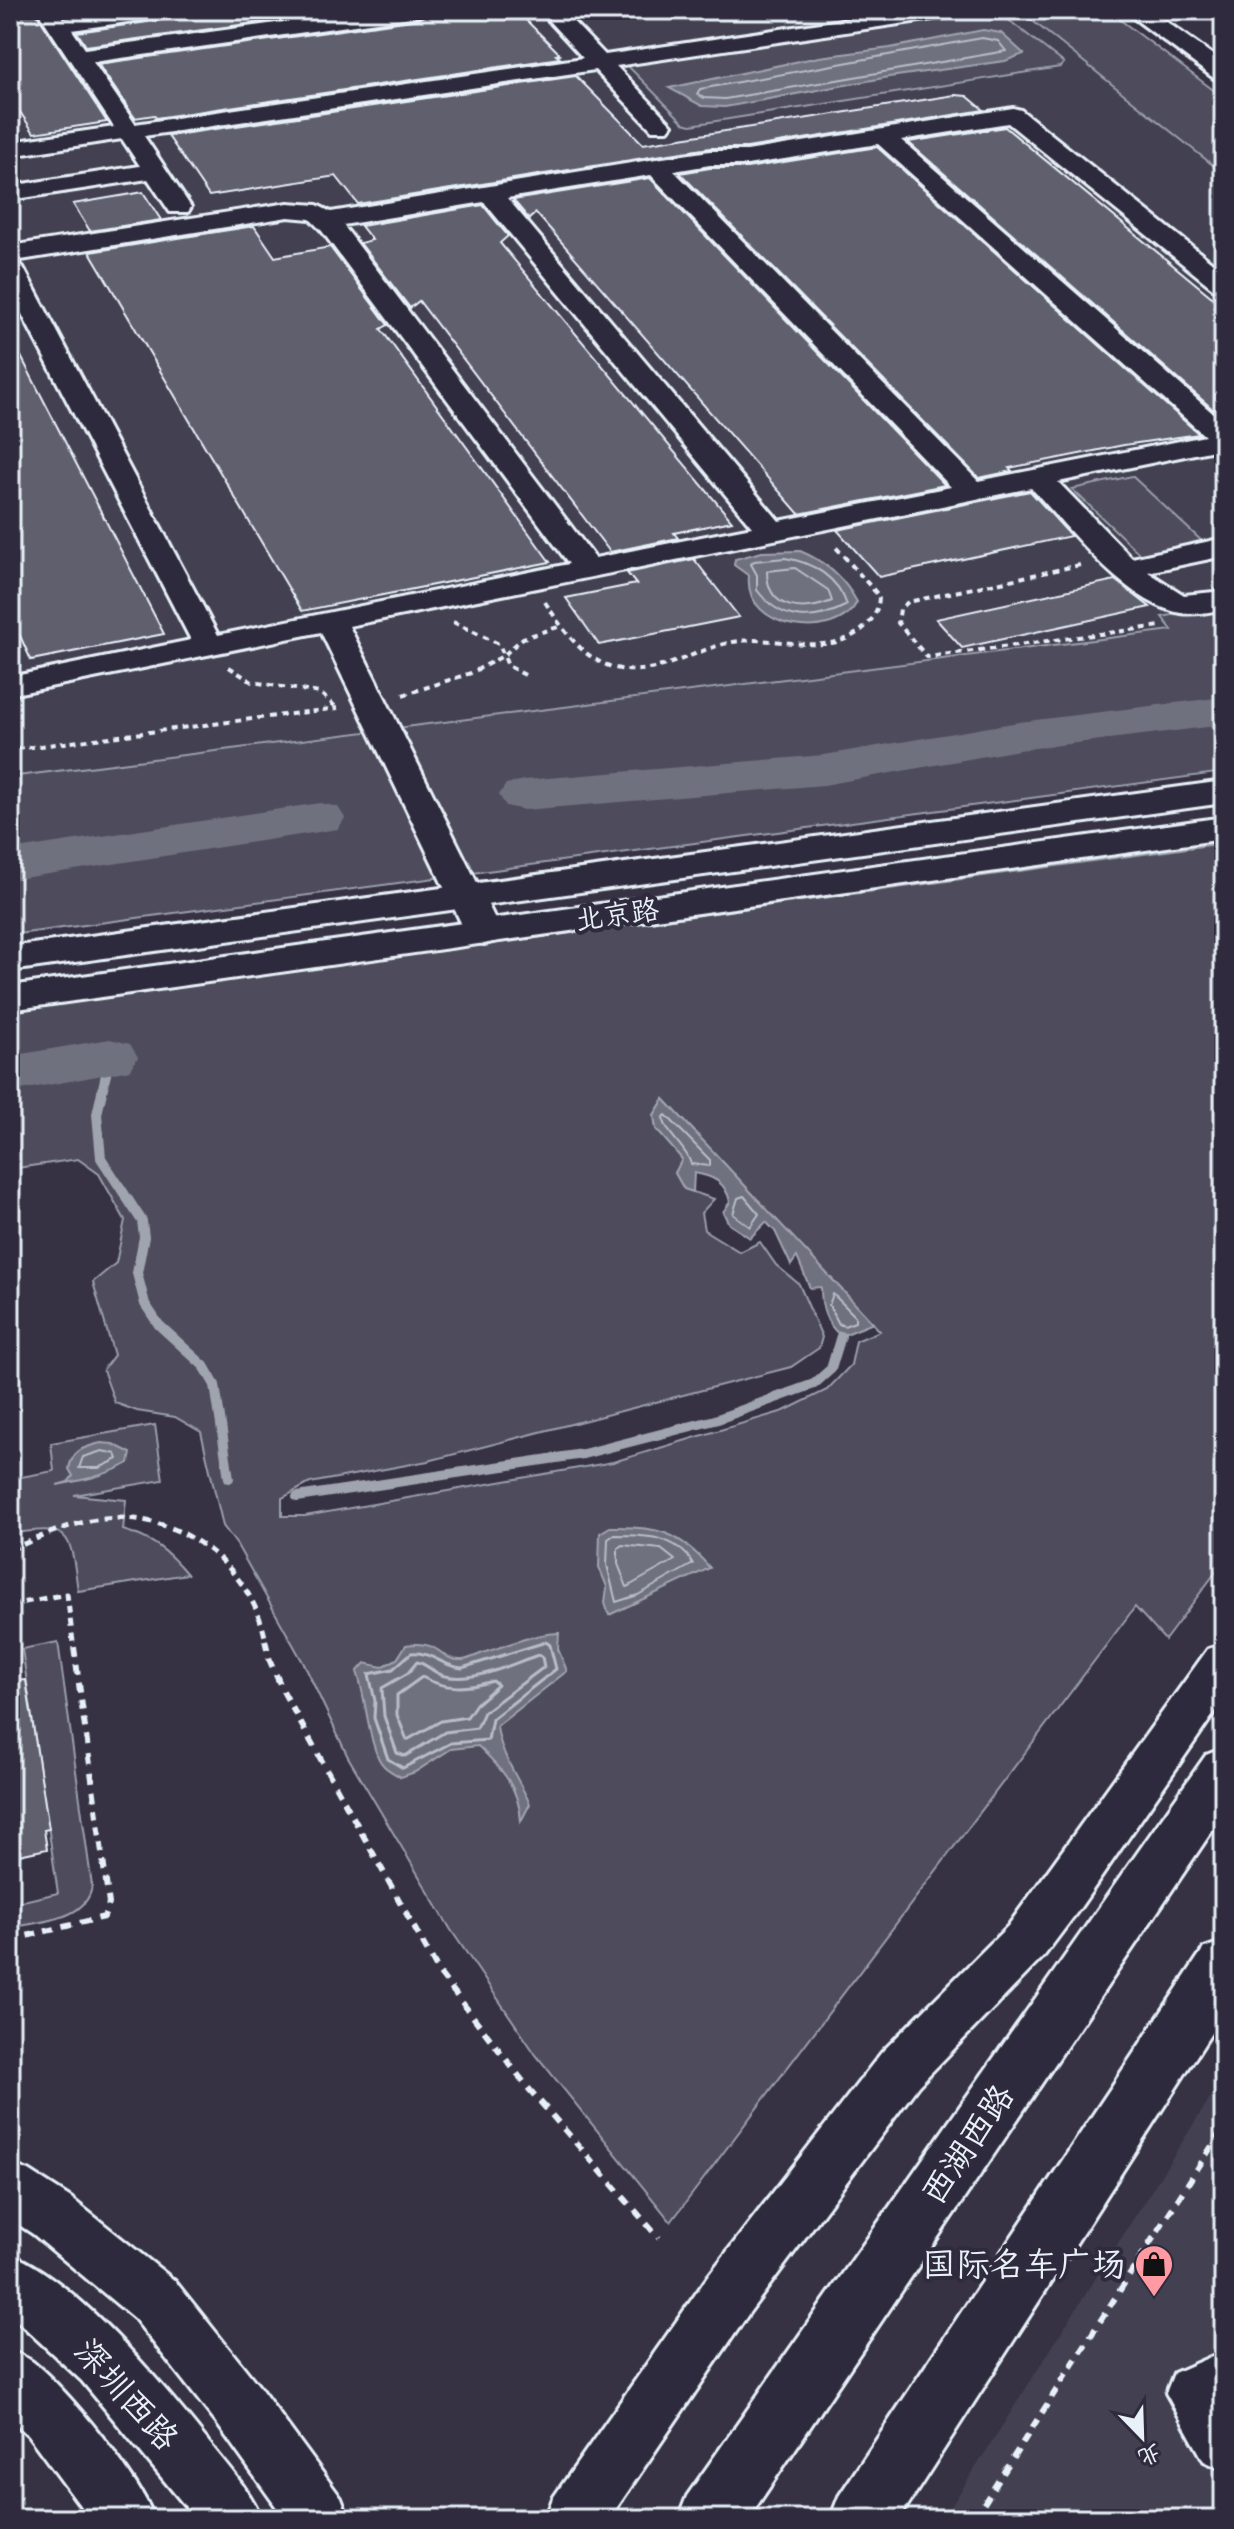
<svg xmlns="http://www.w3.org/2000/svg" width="1234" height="2529" viewBox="0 0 1234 2529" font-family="Caveat,'LXGW WenKai TC',sans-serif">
  <rect width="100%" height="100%" fill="#363244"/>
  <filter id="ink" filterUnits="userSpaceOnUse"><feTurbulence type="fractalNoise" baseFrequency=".0125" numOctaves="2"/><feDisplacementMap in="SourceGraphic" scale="16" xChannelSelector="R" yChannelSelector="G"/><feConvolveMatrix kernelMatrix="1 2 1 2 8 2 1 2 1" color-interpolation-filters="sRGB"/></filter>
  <g filter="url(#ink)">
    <g fill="#433f51">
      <path d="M10,10H1019L1224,174V624L10,777Z"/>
      <path d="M1224,2076V2519H943Z"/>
    </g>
    <g fill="#4d4b5c" stroke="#9a9eaa" stroke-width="2" fill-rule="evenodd">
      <path d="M1019,10H1107L1224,98V174Z"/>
      <path d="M987,12L996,19L1006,18L1064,63L1060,67L691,125L684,123L626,64Z"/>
      <path d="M1132,476L1206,545L1144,558L1072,489Z"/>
      <path d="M1224,605V772L10,935V777L1172,630L1162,617Z"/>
      <path d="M1224,843V1561L1165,1640L1135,1607L671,2222L536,2055L451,1930L348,1757L304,1664L237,1545L223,1526L201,1432L175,1417L137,1411L115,1403L103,1370L114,1355L93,1282L116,1263L125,1220L99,1174L78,1159L10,1169V1010ZM664,1099L880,1331L856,1341L851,1365L827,1390L784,1411L613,1462L305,1516H282V1498L310,1483L428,1461L791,1367L819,1348L822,1337L799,1284L776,1265L760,1242L740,1252L704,1230L701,1213L714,1199L684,1189L675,1173L683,1159L656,1129L654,1115Z"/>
      <path d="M155,1425L163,1480L74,1495L126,1500L123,1530C153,1539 167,1550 187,1574L78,1591C70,1532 72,1524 10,1534V1479L54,1471L51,1443Z"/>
      <path d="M58,1642L92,1886C87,1921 39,1921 10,1928V1904L58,1893L22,1649Z"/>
    </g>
    <g fill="#70717f" stroke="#a0a4af" stroke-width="2">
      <path d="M983,30L1001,33L1024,54L1005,61L889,77L725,107L702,106L669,88L819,57L890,48Z"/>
      <path d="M800,551C825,561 844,578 857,602C837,643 743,631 749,576L734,565L735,559L762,552Z"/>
      <path d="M664,1099L873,1323L841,1336C825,1323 821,1307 821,1287L810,1288L797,1257L791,1265L775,1231L766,1222L750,1238L729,1224L723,1212L730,1202C726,1182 713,1176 694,1173L693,1192L684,1189L675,1173L682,1159L656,1129L654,1115Z"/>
      <path d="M101,1443L113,1444L131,1453L129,1463C106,1476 82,1480 57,1485L68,1482L73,1476L69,1469C72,1450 84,1447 101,1443Z"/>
      <path d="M610,1527C656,1526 679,1531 710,1568L609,1615L605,1603L607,1587L599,1567L600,1533Z"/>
      <path d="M559,1633L558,1649L567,1671L497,1726C500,1754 518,1777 530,1804L521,1821C519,1787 502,1769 478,1746L451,1749L415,1772L401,1777C395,1774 388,1770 384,1766C369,1752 366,1695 357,1672L365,1663L382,1667L397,1659L406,1645C442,1639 439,1662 463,1660C470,1659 479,1654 486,1652C510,1644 534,1634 559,1633Z"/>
    </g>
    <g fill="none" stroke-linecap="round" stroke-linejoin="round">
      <g stroke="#b8bec8" stroke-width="2">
        <path d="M982,38L998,41L1006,51L725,99L704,98L697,94L700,89Z"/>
        <path d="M785,558C813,562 838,578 847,605C813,623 781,622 757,590V575L751,564L754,561Z"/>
        <path d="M795,568L828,590L832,601C802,613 767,610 767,571Z"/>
        <path d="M666,1115L710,1160V1166L691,1164C686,1146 668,1137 663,1118Z"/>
        <path d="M744,1196L759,1214L750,1227L733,1214L738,1198Z"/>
        <path d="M833,1294L855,1316V1322L844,1326L839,1324L829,1305Z"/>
        <path d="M102,1451L116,1454L118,1459L99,1468H79L83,1457Z"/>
        <path d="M614,1535C644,1535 677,1535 693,1564L638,1595L616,1602L607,1565L608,1539Z"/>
        <path d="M622,1545L661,1549L675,1560L627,1587L618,1564V1548Z"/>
      </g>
      <g stroke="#b8bec8" stroke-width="3">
        <path d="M546,1642L550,1645L556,1669L492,1719L488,1740L451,1743L403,1768L388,1759L374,1718L375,1701L369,1674L393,1669L411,1653C431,1651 443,1667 462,1668Z"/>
        <path d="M538,1655L542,1657L544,1667L484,1712L477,1728L445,1732L405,1756L397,1753L384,1716L382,1688L408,1673L417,1662C428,1664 434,1674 445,1676C475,1683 511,1664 538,1655Z"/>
        <path d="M422,1677C446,1690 467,1689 493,1681L498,1685L476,1704L467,1717L441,1721L407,1740L397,1715V1695Z"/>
      </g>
      <g stroke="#a0a4af" stroke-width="10">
        <path d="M110,1057L97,1114L101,1158L142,1221L144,1237L137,1273L145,1304L159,1325L204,1366L215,1385L229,1478"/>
        <path d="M297,1497L583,1454L715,1420L814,1384L831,1369L841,1336"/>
      </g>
      <g fill="#70717f" fill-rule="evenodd">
        <path d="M1224,697V725L1019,750L824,785L524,810L506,806L499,795L506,784L524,780L824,755L1019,722Z"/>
        <path d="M320,803L338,807L345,818L338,829L10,880V850Z"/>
        <path d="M110,1039L130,1044L138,1057L130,1070L10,1092V1056Z"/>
      </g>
    </g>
    <g fill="#605e6e" stroke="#e8f1f8" stroke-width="2">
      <path d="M10,10H34L107,122L34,133L10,97Z"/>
      <path d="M183,10H350L86,46L77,32L169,19Z"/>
      <path d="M433,10H452L453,15L516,10L560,54L556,55L560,58L156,118L154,115L135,118L98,64L419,19Z"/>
      <path d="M576,76L643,144L955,95L967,96L984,110L747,148H710L656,156L358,204L336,176L209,196L168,136Z"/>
      <path d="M1005,127L1224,307V419L908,142Z"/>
      <path d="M877,147L1199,434L1124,445L1009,468L1012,471L979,478L680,173L710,168H747Z"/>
      <path d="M650,178L945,485L799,514L536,213L529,219L513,200Z"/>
      <path d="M143,192L161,220L90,231L73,204Z"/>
      <path d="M483,205L508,236L500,243L732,521L674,533L678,538L610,552L419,301L410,308L360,243L372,240L361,226Z"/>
      <path d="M254,226L275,257L330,247L388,325L381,329L550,562L302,611L90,252Z"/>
      <path d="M10,335L164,634L31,660L10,614Z"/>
      <path d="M1030,491L1071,536L879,577L837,530Z"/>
      <path d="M694,559L739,617L599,645L566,598L636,584L627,573Z"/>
      <path d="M1115,580L1150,607L962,648L936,619Z"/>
      <path d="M26,1680L49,1829L44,1830L47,1849L19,1855L10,1819V1681Z"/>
    </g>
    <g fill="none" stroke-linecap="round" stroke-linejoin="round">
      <defs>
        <g id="minor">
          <path d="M37,10H59L64,19L124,10H180L169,16L72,30L85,49L372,10H430L419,16L93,62L135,124L583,58L539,10H562L605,55L909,10H964L953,16L616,66L672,125L668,130H652L595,70L144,136L191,207L188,212H170L148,179L10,200V186L140,166L122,139L10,156V142L114,127Z"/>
          <path d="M1013,108L1021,110L1224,272V293L1215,290L1008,123L901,140L1224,423V448L1058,482L1132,558L1224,538V556L1148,572L1184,595L1224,591V609C1210,612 1195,615 1181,613C1123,602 1071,529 1031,488L349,626L502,933L496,941L484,944L472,941L466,933L321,632L10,695V677L191,640L10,291V246L288,203L317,205L331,212L656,159L710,151H747ZM878,144L1205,436L978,481L674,171L710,165H747ZM651,175L951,487L779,521L507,198ZM484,202L752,527L595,558L343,225ZM288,217L310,219L322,231L569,564L218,635L23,267L15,261Z"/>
          <path d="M1224,1644V1699L1080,1908L1044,1956L918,2086L749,2313L609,2519H545L553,2498L709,2275L882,2052L1008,1926L1208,1649Z"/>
          <path d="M10,2164L29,2171L71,2198L175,2281L258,2385L341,2498L349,2519H285L218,2425L135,2319L33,2234L10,2219Z"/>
          <path d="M10,2254C77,2280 164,2386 210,2444C229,2468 250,2490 262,2519H196L82,2381L10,2314Z"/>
          <path d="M10,2351C18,2354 26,2357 33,2362C70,2392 137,2475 155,2519H90L28,2435L10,2418Z"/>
          <path d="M1224,2351V2470L1204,2461L1166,2393L1174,2373Z"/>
        </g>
        <g id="major">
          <path d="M1123,10H1150L1224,63V81L1215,79Z"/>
          <path d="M1224,781V803L10,971V947Z"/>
          <path d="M1224,817V839L10,1010V986Z"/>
          <path d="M1224,1748V1813L748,2519H678L687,2496L1206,1755Z"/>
          <path d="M1224,1941V2013L899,2519H830L839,2496L1204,1948Z"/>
        </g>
      </defs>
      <use href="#minor" stroke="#e8f1f8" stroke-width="6"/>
      <use href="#major" stroke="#e8f1f8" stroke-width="6"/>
      <g stroke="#e8f1f8" stroke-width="4" stroke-dasharray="6 5" stroke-linecap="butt">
        <path d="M1080,565L908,602L900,609L898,623L927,657L1161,626"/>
        <path d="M545,602C564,631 584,662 620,669C662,677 698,646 739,641C774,636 815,653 848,638C866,630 879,615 879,596L834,545"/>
        <path d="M453,622L499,644L508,666L527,676"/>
        <path d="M229,667L252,682L320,693L336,707"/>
        <path d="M403,695L471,673L503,656L523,638L561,626"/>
        <path d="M17,749L338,708"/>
      </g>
      <g stroke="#e8f1f8" stroke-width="5" stroke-dasharray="8 6" stroke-linecap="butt">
        <path d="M10,1550C40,1537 71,1522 104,1519C180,1510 253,1568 266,1642"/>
        <path d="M10,1605L67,1594L73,1642"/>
      </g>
      <g stroke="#e8f1f8" stroke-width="6" stroke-dasharray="10 8" stroke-linecap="butt">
        <path d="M265,1640L270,1661L283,1691L440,1974L529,2089L659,2238"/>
        <path d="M10,1662L15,1661"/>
        <path d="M10,1940L104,1917L109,1904L73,1640"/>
        <path d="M974,2519L1224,2127"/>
      </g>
      <use href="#minor" fill="#2f2a3d" fill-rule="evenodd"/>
      <use href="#major" fill="#2f2a3d" fill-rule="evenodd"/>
    </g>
  </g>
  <defs>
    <symbol id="shop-pin" viewBox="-11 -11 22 30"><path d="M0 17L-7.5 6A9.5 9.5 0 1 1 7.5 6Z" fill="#ff9aa2" stroke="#2f2a3d"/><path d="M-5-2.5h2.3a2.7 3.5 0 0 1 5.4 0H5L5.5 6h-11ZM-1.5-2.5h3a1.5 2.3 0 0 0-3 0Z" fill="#111"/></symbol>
  </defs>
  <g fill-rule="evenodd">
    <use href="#shop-pin" x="1132" y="2242" width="44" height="60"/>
  </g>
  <g text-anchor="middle" stroke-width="8" stroke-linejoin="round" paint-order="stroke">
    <g font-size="28" fill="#e8f1f8" stroke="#2f2a3d">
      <text transform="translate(617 914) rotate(-8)" y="10">北京路</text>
    </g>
    <g font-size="34" fill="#e8f1f8" stroke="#2f2a3d">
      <text transform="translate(967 2144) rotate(-56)" y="12">西湖西路</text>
      <text transform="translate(127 2394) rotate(48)" y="12">深圳西路</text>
    </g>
    <g font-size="34" fill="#e8f1f8" stroke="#2f2a3d" text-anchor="end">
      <text x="1126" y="2276">国际名车广场</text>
    </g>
  </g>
  <rect width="1234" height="2529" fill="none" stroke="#2f2a3d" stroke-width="40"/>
  <rect x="20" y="20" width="1194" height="2489" fill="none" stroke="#e8f1f8" stroke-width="3" filter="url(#ink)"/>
  <g transform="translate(1142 2437) rotate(157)" stroke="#2f2a3d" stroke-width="6" paint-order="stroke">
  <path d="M0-6L14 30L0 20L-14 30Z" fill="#e8f1f8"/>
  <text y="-12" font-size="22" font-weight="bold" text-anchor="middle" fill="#e8f1f8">北</text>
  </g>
</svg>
